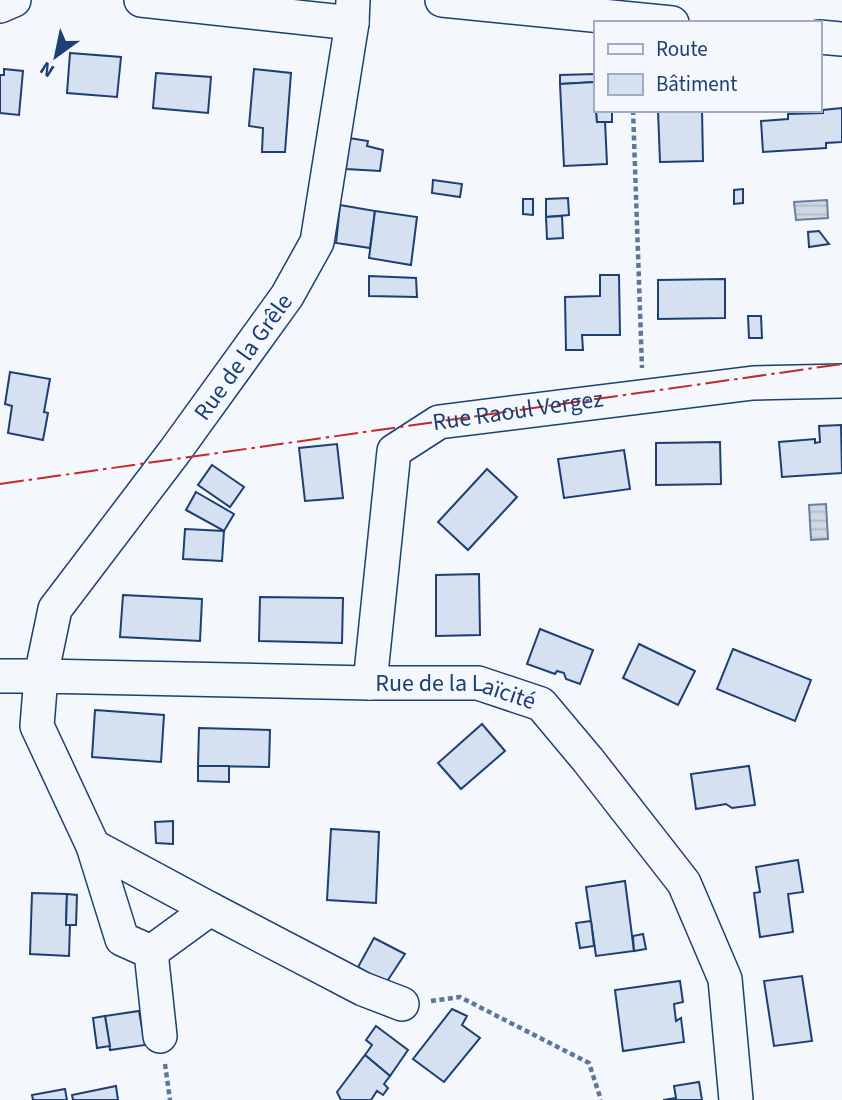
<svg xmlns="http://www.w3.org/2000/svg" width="842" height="1100" viewBox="0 0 842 1100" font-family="'Source Sans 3',sans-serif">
  <defs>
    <pattern id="water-rules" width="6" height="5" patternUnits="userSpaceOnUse" patternTransform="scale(1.75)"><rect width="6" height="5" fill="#cfd7e4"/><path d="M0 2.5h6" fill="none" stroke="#b1bac7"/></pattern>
  </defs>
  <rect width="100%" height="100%" fill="#f4f7fb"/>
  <g fill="url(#water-rules)" stroke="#687fa3" stroke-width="2">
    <path d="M827,200L828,218L796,220L794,202Z"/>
    <path d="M826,504L828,539L811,540L809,505Z"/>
  </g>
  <g fill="#d5e0f0" stroke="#1d3f73" stroke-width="2">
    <path d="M70,53L121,57L117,97L67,93Z"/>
    <path d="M4,69L23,71L19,115L0,113V75H4Z"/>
    <path d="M254,69L291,73L285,152H262L263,128L249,126Z"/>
    <path d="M156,73L211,77L208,113L153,108Z"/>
    <path d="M595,74V85V82L560,84V75Z"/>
    <path d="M595,82L597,122L605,121L607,164L564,166L560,84Z"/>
    <path d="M842,108V142L826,143V148L763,152L761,121L788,119V114L823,113V110Z"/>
    <path d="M596,110H612V122H597Z"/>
    <path d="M658,110H702L703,161L660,162Z"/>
    <path d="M349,138L368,141L367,146L383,150L380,171L346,169Z"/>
    <path d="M433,180L462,184L460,197L432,193Z"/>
    <path d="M743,189V203L734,204V190Z"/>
    <path d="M568,198L569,215L546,217V199Z"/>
    <path d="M523,199H533V215L523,214Z"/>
    <path d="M340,205L375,211L370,248L336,243Z"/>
    <path d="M375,211L417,217L411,265L369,258Z"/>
    <path d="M562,216L563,238L547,239L546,217Z"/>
    <path d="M819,231L829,244L809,247L808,232Z"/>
    <path d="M600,275H619L620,335H582L583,350H566L565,297L600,296Z"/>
    <path d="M369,276L416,278L417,297L369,296Z"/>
    <path d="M725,279V318L658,319V280Z"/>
    <path d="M748,316H761L762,338H749Z"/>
    <path d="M10,372L50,379L44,412L48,413L43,440L8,433L12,406L5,404Z"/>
    <path d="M841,425L842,473L782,477L779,442L815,439V443L820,442L819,426Z"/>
    <path d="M720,442L721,484L656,485V443Z"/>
    <path d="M337,444L343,498L305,501L299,448Z"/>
    <path d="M624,450L630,489L564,498L558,459Z"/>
    <path d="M212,465L244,487L230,507L198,485Z"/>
    <path d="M487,469L517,497L468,550L438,522Z"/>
    <path d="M196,492L234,514L224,531L186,510Z"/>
    <path d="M185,529L224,531L222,561L183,559Z"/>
    <path d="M479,574L480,635L436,636V575Z"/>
    <path d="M123,595L202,599L200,641L120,637Z"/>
    <path d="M260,597L343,598L342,643L259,641Z"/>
    <path d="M540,629L593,650L580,684L566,679L564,673L557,671L555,674L527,664Z"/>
    <path d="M639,644L695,671L678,705L623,678Z"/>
    <path d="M733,649L811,680L795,721L717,689Z"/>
    <path d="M95,710L164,715L161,762L92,757Z"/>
    <path d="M482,724L505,751L461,789L438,763Z"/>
    <path d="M199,728L270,730L269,767L198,766Z"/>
    <path d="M198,766H229V782L198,781Z"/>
    <path d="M749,766L755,805L732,808L726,804L696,809L691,774Z"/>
    <path d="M173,821V844L156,843L155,822Z"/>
    <path d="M331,829L379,832L376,903L327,900Z"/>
    <path d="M798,860L803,892L788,894L793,932L760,937L754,893L760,892L756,867Z"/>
    <path d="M625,881L634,951L596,956L586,887Z"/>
    <path d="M32,893L67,894L66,925L70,924L69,956L30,954Z"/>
    <path d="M67,894L77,895L76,925H66Z"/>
    <path d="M591,921L594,946L580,948L576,923Z"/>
    <path d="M643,934L646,949L634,951L633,936Z"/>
    <path d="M374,938L405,954L386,983L358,967Z"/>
    <path d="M802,976L812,1041L774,1046L764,981Z"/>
    <path d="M680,981L683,1002L674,1004L676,1021L681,1018L684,1042L623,1051L615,990Z"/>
    <path d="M452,1009L467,1016L462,1025L480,1038L444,1082L413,1059Z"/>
    <path d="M139,1011L145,1045L110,1050L105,1016Z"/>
    <path d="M105,1016L110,1046L97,1048L93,1018Z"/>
    <path d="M376,1026L408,1050L390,1076L365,1055L372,1045L366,1040Z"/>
    <path d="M365,1055L390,1076L384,1084L388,1088L383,1095L377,1091L371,1100H341L337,1092Z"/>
    <path d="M699,1082L702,1100H663L676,1098L674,1086Z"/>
    <path d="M116,1086L118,1100H73L72,1095Z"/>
    <path d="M65,1089L67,1100H33L32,1095Z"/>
  </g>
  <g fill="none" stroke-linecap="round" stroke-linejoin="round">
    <defs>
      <g id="minor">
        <path d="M141,0L352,23"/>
        <path d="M442,0L672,23"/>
        <path d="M0,6L14,0"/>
        <path d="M819,37L842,39"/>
        <path id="s1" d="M0,676H41L55,609L175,451L287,296L317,242L352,23L353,0"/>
        <path d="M370,683L394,451L439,422L753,383L842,381"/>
        <path d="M93,846L210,909L151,952"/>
        <path d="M210,909L363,989L402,1004"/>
        <path id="s2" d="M160,1036L151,952L122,939L93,846L37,726L41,676L370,683H478L541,704L588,760L684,883L725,979L736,1100"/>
      </g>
    </defs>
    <use href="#minor" stroke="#1d3f73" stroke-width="36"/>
    <g stroke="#5e769c" stroke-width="4.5" stroke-dasharray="5 3.5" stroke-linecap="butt">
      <path d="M633,110L642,368"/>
      <path d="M431,1001L460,997L589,1063L601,1100"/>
      <path d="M165,1064L170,1100"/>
    </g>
    <use href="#minor" stroke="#f4f7fb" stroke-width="33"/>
    <path stroke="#c62828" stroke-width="2" stroke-dasharray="24 5 3.5 5" stroke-linecap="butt" id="s3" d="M0,484L842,364"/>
  </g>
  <g text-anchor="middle" stroke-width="5" stroke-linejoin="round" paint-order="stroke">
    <g font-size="24" fill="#1d3f73" stroke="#f4f7fb">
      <text dy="8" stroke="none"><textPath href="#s1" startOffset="424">Rue de la Grêle</textPath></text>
      <text dy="8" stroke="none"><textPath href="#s3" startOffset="523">Rue Raoul Vergez</textPath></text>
      <text dy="8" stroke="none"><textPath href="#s2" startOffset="812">Rue de la Laïcité</textPath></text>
    </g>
  </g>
  <rect x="594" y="21" width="228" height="91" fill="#f4f7fb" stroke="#9eadc5" stroke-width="2"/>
  <rect x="608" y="44" width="35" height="10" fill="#f4f7fb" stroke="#9eadc5" stroke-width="2"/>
  <text x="656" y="56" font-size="21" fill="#1d3f73">Route</text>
  <rect x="608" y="74" width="35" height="21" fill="#d5e0f0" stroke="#9eadc5" stroke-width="2"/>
  <text x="656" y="91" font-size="21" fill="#1d3f73">Bâtiment</text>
  <g transform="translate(56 56) rotate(213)" stroke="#f4f7fb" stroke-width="5" paint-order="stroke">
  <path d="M0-5L12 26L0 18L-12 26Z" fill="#1d3f73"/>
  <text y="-10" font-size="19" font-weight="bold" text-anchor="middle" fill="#1d3f73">N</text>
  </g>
</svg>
